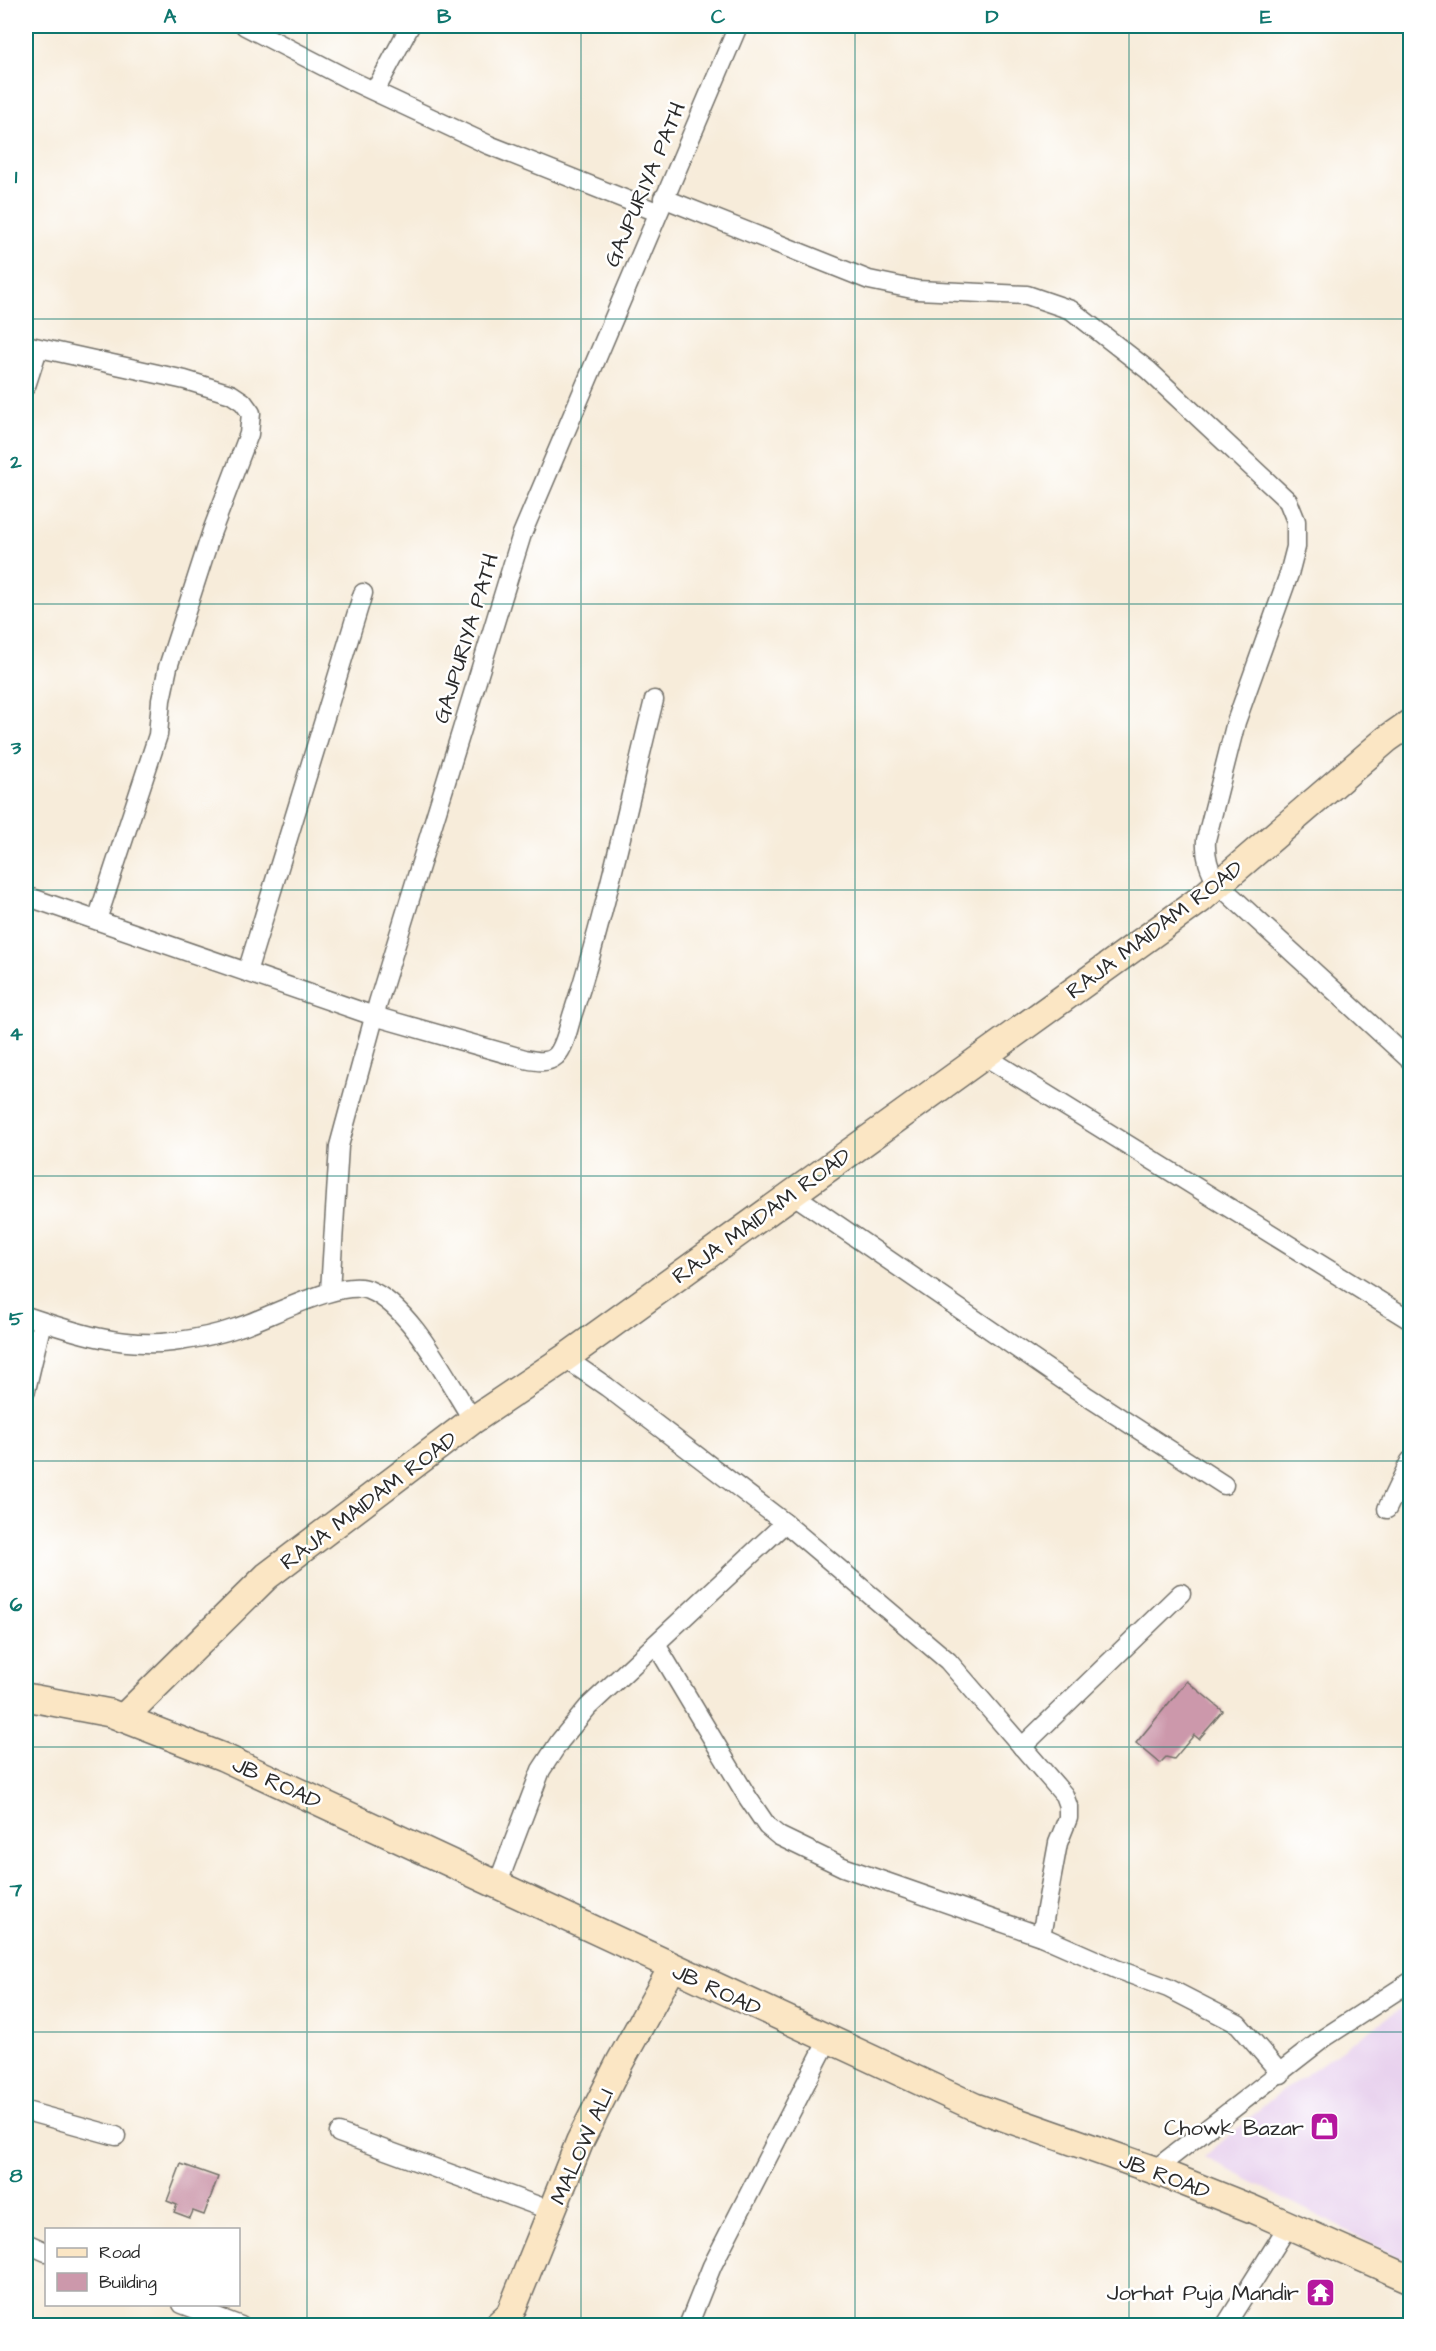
<svg xmlns="http://www.w3.org/2000/svg" width="1436" height="2351" viewBox="0 0 1436 2351" font-family="'Architects Daughter',sans-serif">
  <rect width="100%" height="100%" fill="#fff"/>
  <filter id="ink" filterUnits="userSpaceOnUse"><feTurbulence type="fractalNoise" baseFrequency=".0167" numOctaves="2"/><feDisplacementMap in="SourceGraphic" scale="12" xChannelSelector="R" yChannelSelector="G"/><feConvolveMatrix kernelMatrix="1 2 1 2 8 2 1 2 1" color-interpolation-filters="sRGB"/></filter>
  <filter id="wash" filterUnits="userSpaceOnUse"><feTurbulence type="fractalNoise" baseFrequency=".008" numOctaves="4" result="noise"/><feDisplacementMap in="SourceGraphic" scale="24" xChannelSelector="R" yChannelSelector="G"/><feGaussianBlur stdDeviation="1.35" result="paint"/><feColorMatrix in="noise" values="0 0 0 0 0 0 0 0 0 0 0 0 0 0 0 0 0 1.4 0 .05"/><feComposite in="paint" operator="in"/></filter>
  <g filter="url(#wash)">
    <rect width="100%" height="100%" fill="#f7ecda"/>
    <path fill="#e8d2ee" d="M1410,2002V2263L1204,2157L1274,2097Z"/>
    <g id="blocks">
      <g fill="#cc98ab">
        <path d="M1187,1681L1223,1711L1199,1739L1194,1735L1174,1759L1166,1757L1160,1763L1136,1743Z"/>
        <path d="M181,2164L218,2177L204,2215L193,2211L190,2218L174,2212L177,2205L167,2201Z"/>
      </g>
    </g>
  </g>
  <g filter="url(#ink)">
    <use href="#blocks" fill-opacity="0" stroke="#726f68" stroke-width="1.5"/>
    <g fill="none" stroke-linecap="round" stroke-linejoin="round">
      <defs>
        <g id="street">
          <path d="M245,26L352,81L489,145L657,212"/>
          <path d="M375,91L410,26"/>
          <path d="M663,198L869,280L917,290L1027,295L1071,310L1148,370L1288,501L1296,521V547L1289,574L1236,722L1206,840C1205,858 1209,869 1218,884L1410,1060"/>
          <path d="M26,345L185,380L231,394L243,402L251,413L249,434L212,531L168,667L161,700L158,735L97,920"/>
          <path d="M26,386L38,349"/>
          <path d="M26,896L374,1016L525,1059C535,1061 547,1064 556,1056C566,1046 569,1023 574,1010C607,909 628,803 654,700"/>
          <path d="M247,972L363,593"/>
          <path d="M983,1055L1410,1320"/>
          <path d="M791,1193L1085,1395L1224,1485"/>
          <path d="M330,1291L339,1146L378,1003L522,534L738,26"/>
          <path d="M26,1316C73,1332 121,1348 172,1342C195,1339 217,1335 239,1327C268,1318 342,1278 369,1290C412,1307 447,1381 473,1420"/>
          <path d="M565,1358L607,1387L785,1523L948,1661L1064,1795L1068,1806V1818L1058,1843L1041,1936"/>
          <path d="M26,1390L42,1322"/>
          <path d="M1387,1509L1410,1461"/>
          <path d="M657,1646L748,1798L767,1826L779,1836L843,1867L1041,1936L1116,1969L1168,1988L1238,2024L1281,2074"/>
          <path d="M1022,1747L1181,1593"/>
          <path d="M498,1883L541,1770L560,1741L588,1707L785,1523"/>
          <path d="M26,2111L116,2136"/>
          <path d="M339,2133L552,2211"/>
          <path d="M1154,2170L1324,2038L1410,1982"/>
          <path d="M26,2243L46,2252"/>
          <path d="M182,2304L241,2326"/>
          <path d="M688,2326L712,2266L828,2040"/>
          <path d="M1225,2326L1288,2226"/>
        </g>
        <g id="secondary">
          <path d="M26,1697L110,1713L223,1757L975,2107L1154,2170L1252,2209L1410,2279"/>
          <path d="M123,1718L267,1576L473,1420L565,1358L1201,899L1387,739L1410,723"/>
          <path d="M497,2326L510,2314L580,2141L620,2062L672,1968"/>
        </g>
      </defs>
      <use href="#street" stroke="#726f68" stroke-width="21"/>
      <use href="#secondary" stroke="#726f68" stroke-width="30"/>
      <use href="#street" stroke="#fff" stroke-width="18"/>
      <use href="#secondary" stroke="#fbe6c4" stroke-width="27"/>
    </g>
  </g>
  <path fill="none" stroke="#0f766e" stroke-width="1.5" stroke-opacity="0.55" d="M307,26V2326M581,26V2326M855,26V2326M1129,26V2326M26,319H1410M26,604H1410M26,890H1410M26,1176H1410M26,1461H1410M26,1747H1410M26,2032H1410"/>
  <defs>
    <symbol id="shop-square" viewBox="-11 -11 22 22"><rect x="-9" y="-9" width="18" height="18" rx="4" fill="#b5179e" stroke="#fff"/><path d="M-5-2.5h2.3a2.7 3.5 0 0 1 5.4 0H5L5.5 6h-11ZM-1.5-2.5h3a1.5 2.3 0 0 0-3 0Z" fill="#fff"/></symbol>
    <symbol id="temple-square" viewBox="-11 -11 22 22"><rect x="-9" y="-9" width="18" height="18" rx="4" fill="#b5179e" stroke="#fff"/><path d="M0-6L5-2H3V0L6.5 2.5H4V6H1.5V3h-3V6H-4V2.5H-6.5L-3 0V-2H-5Z" fill="#fff"/></symbol>
  </defs>
  <g fill-rule="evenodd">
    <use href="#shop-square" x="1308" y="2110" width="33" height="33"/>
    <use href="#temple-square" x="1304" y="2276" width="33" height="33"/>
  </g>
  <g text-anchor="middle" stroke-width="5" stroke-linejoin="round" paint-order="stroke">
    <g font-size="22" fill="#2b2b2b" stroke="#fff">
      <text transform="translate(644 184) rotate(-67)" y="8">GAJPURIYA PATH</text>
      <text transform="translate(465 638) rotate(-73)" y="8">GAJPURIYA PATH</text>
      <text transform="translate(1154 929) rotate(-37)" y="8">RAJA MAIDAM ROAD</text>
      <text transform="translate(761 1215) rotate(-36)" y="8">RAJA MAIDAM ROAD</text>
      <text transform="translate(368 1500) rotate(-37)" y="8">RAJA MAIDAM ROAD</text>
      <text transform="translate(277 1782) rotate(25)" y="8">JB ROAD</text>
      <text transform="translate(717 1989) rotate(25)" y="8">JB ROAD</text>
      <text transform="translate(581 2146) rotate(-66)" y="8">MALOW ALI</text>
      <text transform="translate(1165 2175) rotate(21)" y="8">JB ROAD</text>
    </g>
    <g font-size="22" fill="#2b2b2b" stroke="#fff" text-anchor="end">
      <text x="1304" y="2135">Chowk Bazar</text>
      <text x="1299" y="2300">Jorhat Puja Mandir</text>
    </g>
  </g>
  <rect width="1436" height="2351" fill="none" stroke="#fff" stroke-width="66"/>
  <rect x="45" y="2228" width="195" height="78" fill="#ffffff" stroke="#aaaaaa" stroke-width="1.5"/>
  <rect x="57" y="2248" width="30" height="9" fill="#fbe6c4" stroke="#aaaaaa" stroke-width="1.5"/>
  <text x="99" y="2258" font-size="18" fill="#2b2b2b">Road</text>
  <rect x="57" y="2273" width="30" height="18" fill="#cc98ab" stroke="#aaaaaa" stroke-width="1.5"/>
  <text x="99" y="2288" font-size="18" fill="#2b2b2b">Building</text>
  <rect x="33" y="33" width="1370" height="2285" fill="none" stroke="#0f766e" stroke-width="2"/>
  <g font-size="20" text-anchor="middle" font-weight="bold" fill="#0f766e">
    <text x="170" y="23">A</text>
    <text x="444" y="23">B</text>
    <text x="718" y="23">C</text>
    <text x="992" y="23">D</text>
    <text x="1266" y="23">E</text>
    <text x="16" y="183">1</text>
    <text x="16" y="468">2</text>
    <text x="16" y="754">3</text>
    <text x="16" y="1040">4</text>
    <text x="16" y="1325">5</text>
    <text x="16" y="1611">6</text>
    <text x="16" y="1896">7</text>
    <text x="16" y="2182">8</text>
  </g>
</svg>
